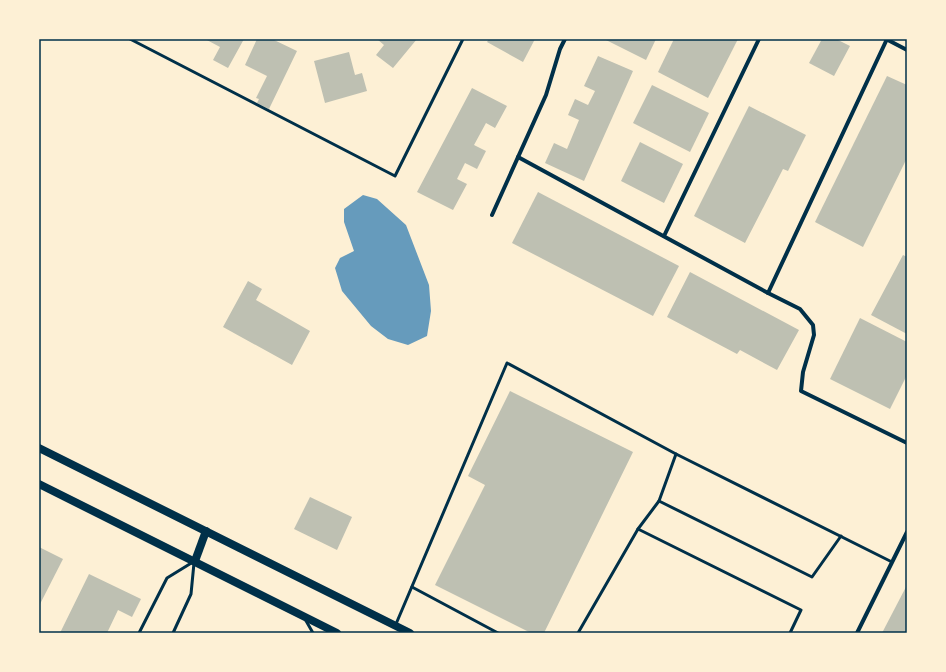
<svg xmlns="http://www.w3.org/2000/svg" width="946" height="672" viewBox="0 0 946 672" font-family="Poppins,sans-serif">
  <rect width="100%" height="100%" fill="#fdf0d5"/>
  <path fill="#669bbc" d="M363,195L377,199L406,225L429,285L431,311L427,336L408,345L388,339L371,326L342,291L335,268L340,258L354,251L344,222V209Z"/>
  <g fill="#bec0b2">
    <path d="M205,39H244L228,68L213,60L220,47Z"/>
    <path d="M257,39H272L297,51L269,109L257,103L259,99L256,98L267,76L245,65Z"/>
    <path d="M377,39H417L393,68L376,55L384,45Z"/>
    <path d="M489,39H535L523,62L487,42Z"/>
    <path d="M604,39H656L646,60Z"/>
    <path d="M674,39H738L708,98L658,72Z"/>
    <path d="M822,39H836L850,46L834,76L809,63Z"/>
    <path d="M349,52L355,75L362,73L367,91L325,103L314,61Z"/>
    <path d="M598,56L633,71L584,181L545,163L554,143L567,149L579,120L568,115L575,99L588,105L595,91L584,86Z"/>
    <path d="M887,76L907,85V158L863,247L815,222Z"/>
    <path d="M652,85L709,113L690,152L633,123Z"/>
    <path d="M472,88L507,106L495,128L486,123L474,145L486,151L477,169L465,163L457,179L467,184L453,210L417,192Z"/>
    <path d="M749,106L806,135L788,171L783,169L745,243L694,216Z"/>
    <path d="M640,142L683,164L664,203L621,181Z"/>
    <path d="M538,192L679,266L653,316L512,243Z"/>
    <path d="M903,255L907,257V334L871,315Z"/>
    <path d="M690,272L799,330L777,370L740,350L737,354L667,317Z"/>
    <path d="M248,281L262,289L256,300L310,331L292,365L223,327Z"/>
    <path d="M860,318L907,342V375L890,409L830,379Z"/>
    <path d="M510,391L633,452L544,633H531L435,585L485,485L468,476Z"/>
    <path d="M310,497L352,517L337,550L294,529Z"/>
    <path d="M39,547L63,559L39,606Z"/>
    <path d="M89,574L141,599L132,617L118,610L107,633H60Z"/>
    <path d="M907,585V633H882Z"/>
  </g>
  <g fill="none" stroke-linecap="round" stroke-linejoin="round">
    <g stroke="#003049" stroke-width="3">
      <path d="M130,39L395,176L463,39"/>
      <path d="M659,501L812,577L841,536"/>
      <path d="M638,529L659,501L676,454L892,562"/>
      <path d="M412,587L498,633"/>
      <path d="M305,619L313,633"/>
      <path d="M396,624L507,363L676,454"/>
      <path d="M139,633L167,578L193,562"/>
      <path d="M173,633L191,594L194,563"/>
      <path d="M578,633L638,529L801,610L790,633"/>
    </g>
    <g stroke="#003049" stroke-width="4">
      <path d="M886,39L907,50"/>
      <path d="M518,157L768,293L800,309L813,325L814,335L803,372L801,391L907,443"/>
      <path d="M492,215L546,95L560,49L565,39"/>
      <path d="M664,236L759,39"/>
      <path d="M768,293L887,39"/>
      <path d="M857,633L907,532"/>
    </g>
    <g stroke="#003049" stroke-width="8">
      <path d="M39,448L410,633"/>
      <path d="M39,484L337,633"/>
      <path d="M195,561L206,531"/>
    </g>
  </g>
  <rect width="946" height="672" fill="none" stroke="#fdf0d5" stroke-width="80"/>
  <rect x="40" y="40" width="866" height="592" fill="none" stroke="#003049" stroke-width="1.5"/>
</svg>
